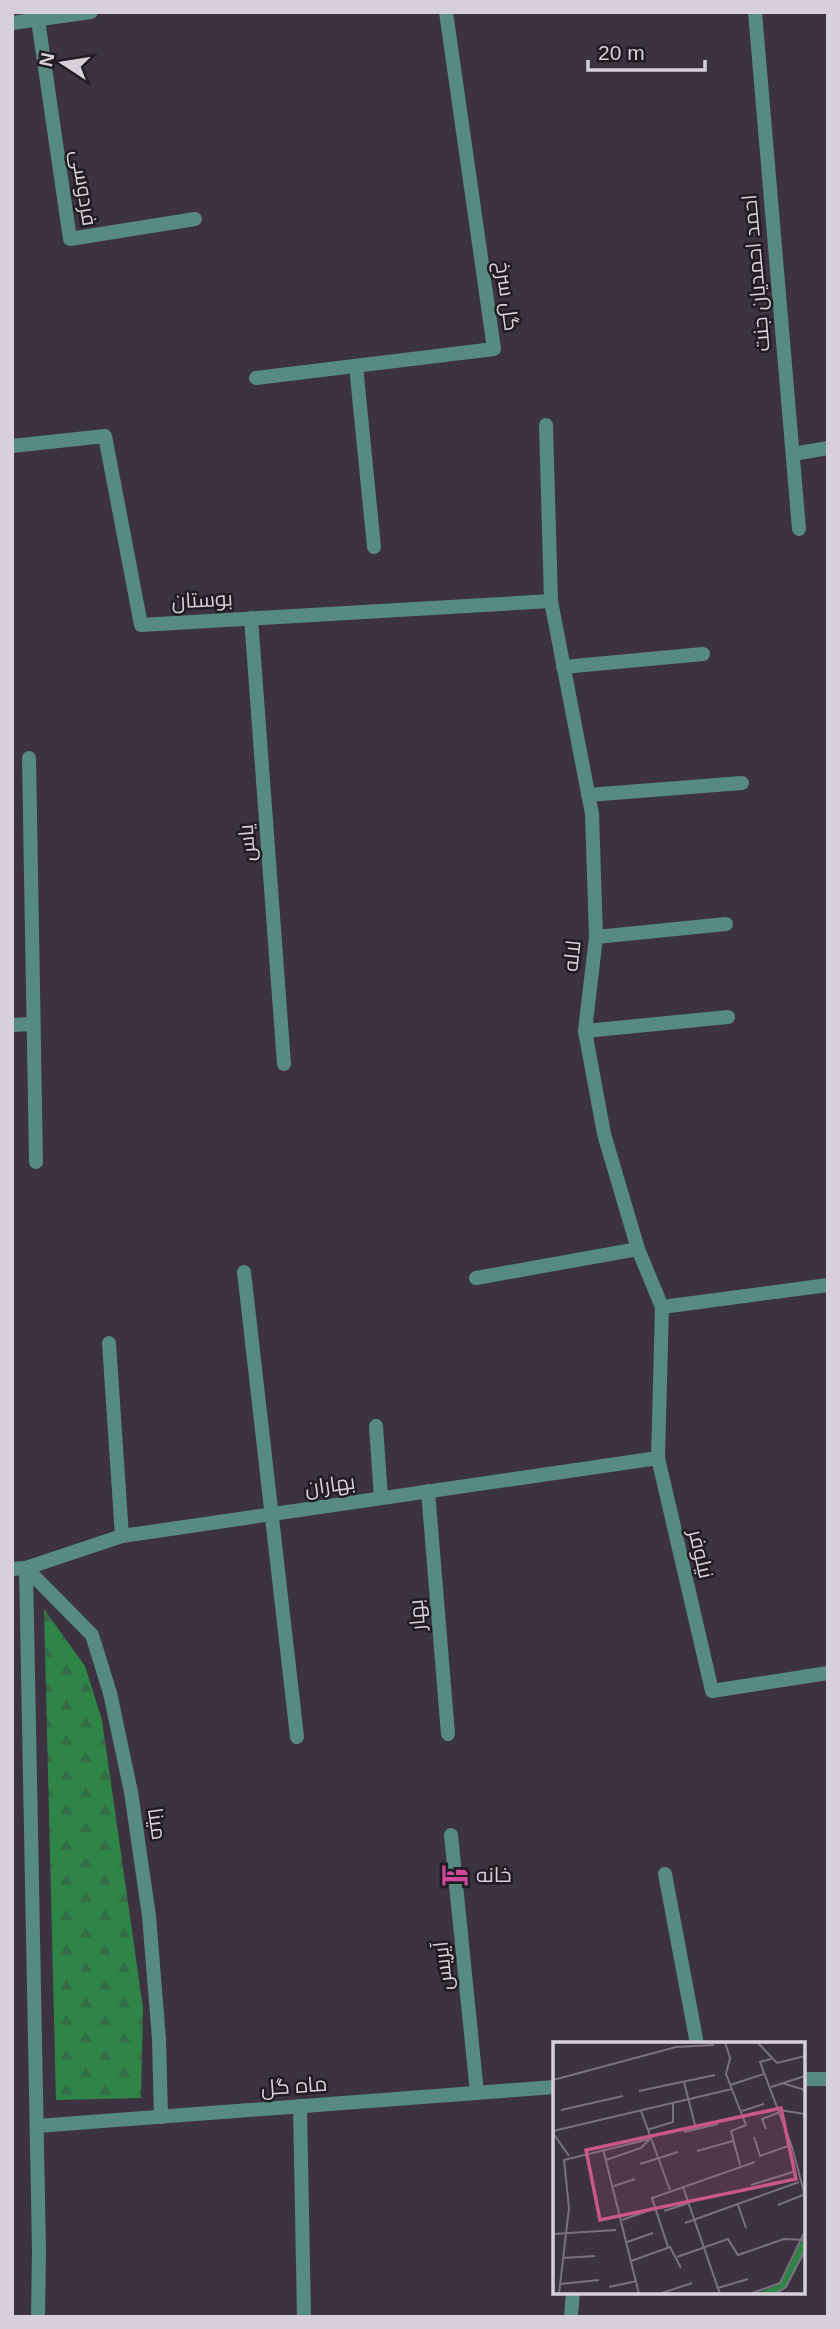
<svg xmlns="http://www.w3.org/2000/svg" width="840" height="2329" viewBox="0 0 840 2329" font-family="Helvetica,Cairo,sans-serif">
  <defs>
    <pattern id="forest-firs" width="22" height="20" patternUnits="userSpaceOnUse" patternTransform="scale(1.75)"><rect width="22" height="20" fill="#2e8547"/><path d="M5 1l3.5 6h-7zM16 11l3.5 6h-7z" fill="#346c45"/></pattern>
  </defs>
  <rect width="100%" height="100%" fill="#3c3241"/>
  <path fill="url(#forest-firs)" d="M44,1609L85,1666L102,1720L143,2008L141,2098L56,2100Z"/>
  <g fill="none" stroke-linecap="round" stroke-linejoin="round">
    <g stroke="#578a81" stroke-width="14">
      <path d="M356,366L374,547"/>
      <path d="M376,1426L381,1498"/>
    </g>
    <g stroke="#578a81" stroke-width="14">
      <path d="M755,12L799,529"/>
      <path d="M38,20L70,239L195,219"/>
      <path d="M12,23L91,12"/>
      <path d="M256,378L494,349L446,12"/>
      <path d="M546,425L551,601L592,814L596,937L585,1031L604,1134L638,1249L662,1307L658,1458L712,1691L828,1673"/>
      <path d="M12,446L105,436L141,625L551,601"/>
      <path d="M793,454L828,448"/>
      <path d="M251,618L284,1064"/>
      <path d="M563,667L703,654"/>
      <path d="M29,758L36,1162"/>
      <path d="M588,795L742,783"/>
      <path d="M596,937L726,924"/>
      <path d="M12,1025L33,1024"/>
      <path d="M585,1031L728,1017"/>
      <path d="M244,1272L297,1737"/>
      <path d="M476,1278L638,1249"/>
      <path d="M662,1307L828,1285"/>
      <path d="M109,1343L122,1536"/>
      <path d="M428,1491L448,1734"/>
      <path d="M26,1568L39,2251L38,2317"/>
      <path d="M26,1568L92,1635L110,1693L131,1792L149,1916L159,2039L161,2117"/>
      <path d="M12,1569L26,1568L122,1536L658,1458"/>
      <path d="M451,1835L477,2093"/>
      <path d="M665,1874L697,2044"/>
      <path d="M803,2079H828"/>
      <path d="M300,2106L304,2317"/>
      <path d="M37,2126L555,2087"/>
      <path d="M571,2316L573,2292"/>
    </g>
  </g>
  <defs>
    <symbol id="hotel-bare" viewBox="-9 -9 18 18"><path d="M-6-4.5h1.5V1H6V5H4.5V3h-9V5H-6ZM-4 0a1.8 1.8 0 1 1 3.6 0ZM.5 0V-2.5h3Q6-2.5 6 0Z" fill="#d1479c" stroke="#201c23" stroke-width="2.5" paint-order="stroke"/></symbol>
  </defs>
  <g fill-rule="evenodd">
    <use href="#hotel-bare" x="436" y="1856" width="38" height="38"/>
  </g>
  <g text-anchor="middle" stroke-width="5" stroke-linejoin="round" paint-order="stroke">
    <g font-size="21" fill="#d7d0da" stroke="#201c23">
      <text transform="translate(84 188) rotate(81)" y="7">فردوسی</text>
      <text transform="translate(756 273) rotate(-95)" y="7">احمد احمدیان جنت</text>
      <text transform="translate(507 296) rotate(82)" y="7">گل سرخ</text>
      <text transform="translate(202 600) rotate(-3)" y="7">بوستان</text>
      <text transform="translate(247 843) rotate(-94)" y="7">یاس</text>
      <text transform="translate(572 956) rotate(-84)" y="7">لاله</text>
      <text transform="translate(330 1485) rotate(-8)" y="7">بهاران</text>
      <text transform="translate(701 1554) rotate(77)" y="7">نیلوفر</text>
      <text transform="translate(417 1615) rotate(-95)" y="7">بهار</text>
      <text transform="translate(157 1824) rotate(82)" y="7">مینا</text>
      <text transform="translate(443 1966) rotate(-96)" y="7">آیریس</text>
      <text transform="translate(294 2086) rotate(-4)" y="7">ماه گل</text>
    </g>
    <g font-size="21" fill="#d7d0da" stroke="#201c23" text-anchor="start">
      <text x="476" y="1882">خانه</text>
    </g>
  </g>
  <g transform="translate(553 2042)">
    <rect width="252" height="252" fill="#3c3241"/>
    <path d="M249,198L252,206L233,245L221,252H204L228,241Z" fill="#2e8547"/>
    <path fill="none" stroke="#7a717e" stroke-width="2" d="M172,0L177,16L173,32L193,83L178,89L187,123M204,0L224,21L252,14M218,17L207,20L239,105L252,154M0,38L123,5L161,3M131,40L143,87M229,41L252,48M177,43L211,32M218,45L252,34M86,49L162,33M8,68L70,54M226,68L252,72M88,69L117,148M189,69L211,62M213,87L209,77L227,70M94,88L120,80V62M0,89L179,47M131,90L165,82M0,91L16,114M201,95L207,114L238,103M50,107L86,252M144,109L180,99M53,118L88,106L96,98M87,122L125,110M198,143L243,129M61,144L82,137M130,145L167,252M185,163L193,186M225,163L250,153M111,169L136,161M69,178L97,168M132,181L246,140M0,192L63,188M74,200L100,191M115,205L99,156L202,120M124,215L175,197L185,213L231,197L252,198M10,216L42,214M78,219L117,205L128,226M7,242L46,238M56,245L84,239M165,246L195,237M6,252L16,166L11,118L97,97M106,252L139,241M197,252L227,241L252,189M222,252L233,245L252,208"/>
    <path fill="#c95887" fill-opacity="0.15" stroke="#c95887" stroke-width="3.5" d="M228,66L243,137L47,178L33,108Z"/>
    <rect width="252" height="252" fill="none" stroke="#d7d0da" stroke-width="3.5"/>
  </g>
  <rect width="840" height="2329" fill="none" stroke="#d7d0da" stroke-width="28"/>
  <g transform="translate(63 63) rotate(282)" stroke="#201c23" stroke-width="5" paint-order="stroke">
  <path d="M0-5L12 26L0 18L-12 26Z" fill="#d7d0da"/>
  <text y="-10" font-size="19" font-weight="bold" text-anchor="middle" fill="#d7d0da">N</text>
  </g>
  <path d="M588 60v10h117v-10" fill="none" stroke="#d7d0da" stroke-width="3.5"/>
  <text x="598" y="60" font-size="21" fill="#d7d0da" stroke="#201c23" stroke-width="5" paint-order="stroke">20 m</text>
</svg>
